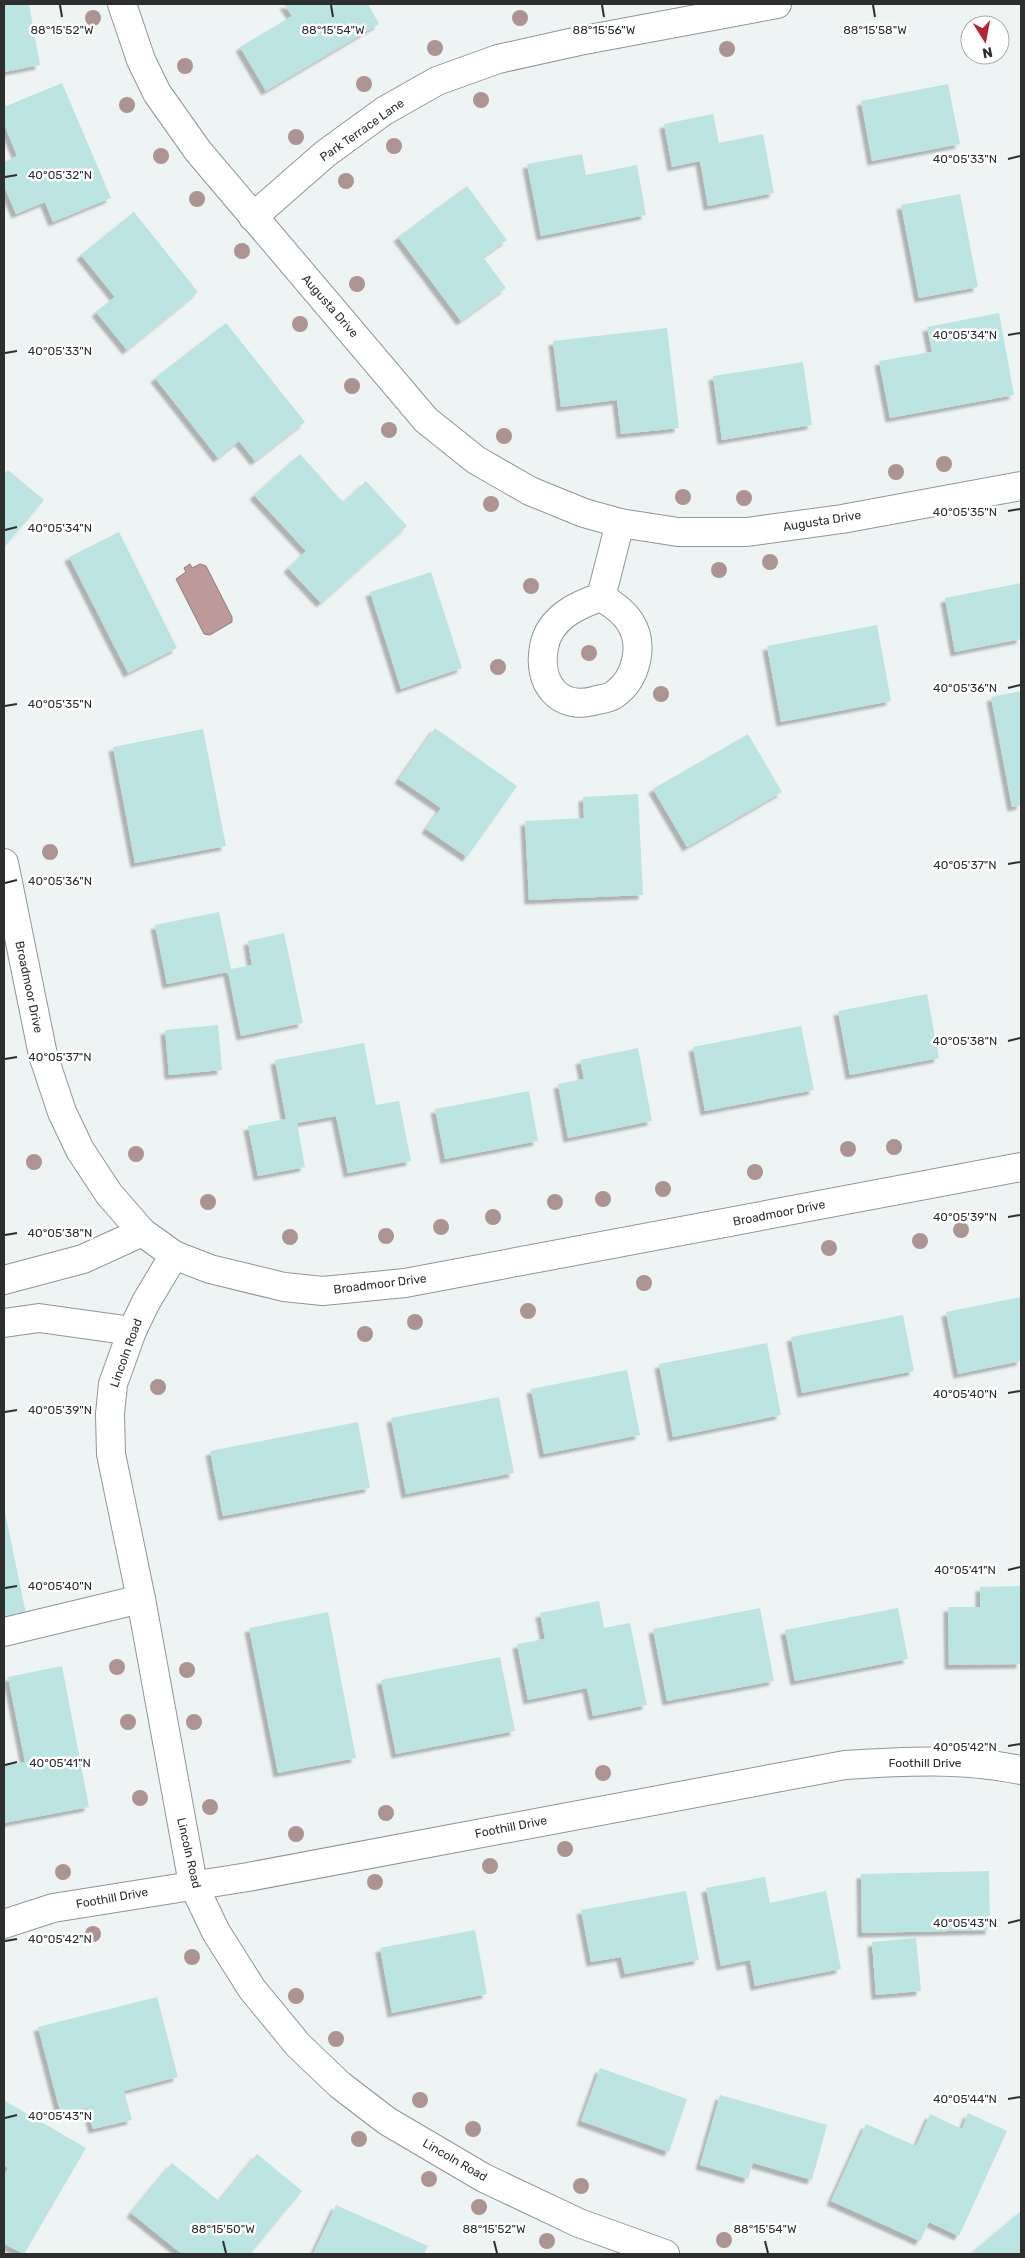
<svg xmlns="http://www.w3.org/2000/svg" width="1025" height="2258" viewBox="0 0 1025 2258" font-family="Rubik,sans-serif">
  <defs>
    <filter id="shadow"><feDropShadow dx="-4.5" dy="4.5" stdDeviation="1" flood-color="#0004"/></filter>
  </defs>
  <rect width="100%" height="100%" fill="#eef3f3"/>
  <path fill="#bd9a99" stroke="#927a79" d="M190,564L192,568L200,564L206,566L232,617V622L210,635L204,634L176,579L186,572L184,568Z"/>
  <g fill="#bce4e2" filter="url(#shadow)">
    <path d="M4,4H29L40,65L4,72Z"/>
    <path d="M284,4H368L379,24L266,91L240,47L292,16Z"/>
    <path d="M62,83L111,198L53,222L45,202L16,214L4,186V162L17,156L4,124V107Z"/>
    <path d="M948,84L960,144L872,161L861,101Z"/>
    <path d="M713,114L719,143L763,134L774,193L708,206L700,161L672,167L664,124Z"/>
    <path d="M582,154L586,175L637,165L646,215L541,236L527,164Z"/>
    <path d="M467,186L507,240L483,257L506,288L461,321L398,237Z"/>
    <path d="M960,194L978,287L919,298L901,205Z"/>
    <path d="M134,212L198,292L127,350L96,312L115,297L81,255Z"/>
    <path d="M999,313L1014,395L890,418L879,361L932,352L927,327Z"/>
    <path d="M226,323L305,422L255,461L239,441L218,458L155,378Z"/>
    <path d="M667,328L679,428L621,434L617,400L561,407L553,341Z"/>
    <path d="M803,362L812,425L722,440L713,376Z"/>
    <path d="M300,454L343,502L366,481L407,526L321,603L288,568L306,551L254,495Z"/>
    <path d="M8,470L44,500L4,547V474Z"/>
    <path d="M119,532L177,648L128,673L69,557Z"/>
    <path d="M431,572L462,668L401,689L370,592Z"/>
    <path d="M1021,583V639L955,652L945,598Z"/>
    <path d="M877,625L891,701L781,722L767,646Z"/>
    <path d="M1021,691V805L1012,807L991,697Z"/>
    <path d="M435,728L517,786L467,857L426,829L441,808L399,779Z"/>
    <path d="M203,729L226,846L135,863L113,747Z"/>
    <path d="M748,734L782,792L687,847L653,789Z"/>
    <path d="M638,794L643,895L529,900L525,821L584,818L583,797Z"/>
    <path d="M219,912L231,969L252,965L248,941L284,933L303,1023L241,1036L228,972L167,984L155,925Z"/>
    <path d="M927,994L939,1058L850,1075L838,1011Z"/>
    <path d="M218,1025L222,1070L169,1075L165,1030Z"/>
    <path d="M801,1026L814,1090L705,1111L693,1047Z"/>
    <path d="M364,1043L376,1105L399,1101L411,1161L348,1173L336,1116L297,1123L305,1167L258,1176L248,1126L286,1119L275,1060Z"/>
    <path d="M638,1048L652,1121L568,1138L558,1084L584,1079L580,1060Z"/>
    <path d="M529,1091L538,1141L445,1159L435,1109Z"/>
    <path d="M1021,1297V1361L958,1374L946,1312Z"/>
    <path d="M903,1315L914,1371L802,1393L791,1337Z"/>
    <path d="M767,1343L781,1415L673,1437L659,1364Z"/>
    <path d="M627,1370L640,1435L544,1454L531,1389Z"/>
    <path d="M499,1397L514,1473L406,1494L391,1418Z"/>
    <path d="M358,1422L370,1488L223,1516L210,1451Z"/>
    <path d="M5,1512L26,1614L4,1618V1513Z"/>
    <path d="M1021,1586V1664L949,1665L948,1607H980V1587Z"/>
    <path d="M599,1601L604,1628L630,1623L647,1705L593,1716L587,1688L528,1700L517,1644L545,1639L540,1613Z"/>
    <path d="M760,1608L774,1681L667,1701L653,1629Z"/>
    <path d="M898,1608L908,1659L795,1681L785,1630Z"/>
    <path d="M328,1612L356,1758L278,1773L249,1628Z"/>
    <path d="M500,1657L515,1731L396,1754L381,1680Z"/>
    <path d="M62,1666L89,1807L4,1823V1766L25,1762L8,1677Z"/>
    <path d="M989,1871L990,1930L862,1933L861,1874Z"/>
    <path d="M765,1877L770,1903L826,1891L841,1969L755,1986L750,1960L721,1966L706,1888Z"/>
    <path d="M686,1891L699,1960L625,1974L621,1957L591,1962L581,1910Z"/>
    <path d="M475,1930L487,1994L392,2013L380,1948Z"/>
    <path d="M916,1938L921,1991L876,1995L872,1942Z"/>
    <path d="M157,1997L178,2077L124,2091L132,2120L93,2129L87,2108L61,2115L38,2027Z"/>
    <path d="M600,2068L687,2099L669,2152L581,2121Z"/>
    <path d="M720,2095L827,2125L812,2180L753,2163L748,2179L700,2165Z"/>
    <path d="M5,2101L86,2148L24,2254L4,2244V2176L8,2168L4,2165Z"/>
    <path d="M968,2113L1007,2131L959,2236L929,2222L920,2241L831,2201L866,2124L916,2146L930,2114L962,2129Z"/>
    <path d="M257,2154L302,2191L250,2254H182L131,2213L172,2163L219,2201Z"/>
    <path d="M336,2205L428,2246L424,2254H313Z"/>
    <path d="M1021,2211V2254H970Z"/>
  </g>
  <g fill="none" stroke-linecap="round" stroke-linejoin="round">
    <defs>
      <g id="minor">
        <path d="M122,4L141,60L157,93L198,151L426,420L476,460L530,491L584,513L620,523L678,532H747L842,519L1021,486"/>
        <path d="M253,217L325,154L384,111L437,81L498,59L579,41L777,4"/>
        <path d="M601,597C577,605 549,618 544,647C537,683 559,712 597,700C603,699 610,698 615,694C636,679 645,645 630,622C624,612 611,603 601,597L620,523"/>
        <path d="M4,863L43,1055L62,1112L80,1150L109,1194L142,1232L174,1255L210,1269L284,1287L323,1291L405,1283L1021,1167"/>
        <path d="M174,1255L146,1302L132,1331L113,1384L110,1414L111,1454L141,1599L193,1884L216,1932L252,1989L298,2045L340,2085L387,2121L484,2178L579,2223L665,2254"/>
        <path d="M4,1280L83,1259L142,1232"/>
        <path d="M4,1323L39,1318L132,1331"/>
        <path d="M4,1632L141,1599"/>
        <path d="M4,1924L53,1908L248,1877L845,1765C905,1761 962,1758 1021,1770"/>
      </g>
    </defs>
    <use href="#minor" stroke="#909595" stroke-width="30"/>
    <use href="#minor" stroke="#fff" stroke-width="28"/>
  </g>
  <g fill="#ad9392">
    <circle cx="93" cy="18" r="8"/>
    <circle cx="520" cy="18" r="8"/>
    <circle cx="435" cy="48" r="8"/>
    <circle cx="727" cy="49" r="8"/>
    <circle cx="185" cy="66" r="8"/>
    <circle cx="364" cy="84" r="8"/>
    <circle cx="481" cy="100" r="8"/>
    <circle cx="127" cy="105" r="8"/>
    <circle cx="296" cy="137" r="8"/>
    <circle cx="394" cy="146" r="8"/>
    <circle cx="161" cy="156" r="8"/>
    <circle cx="346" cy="181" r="8"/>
    <circle cx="197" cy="199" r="8"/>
    <circle cx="242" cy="251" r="8"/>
    <circle cx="357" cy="284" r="8"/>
    <circle cx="300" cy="324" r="8"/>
    <circle cx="352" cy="386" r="8"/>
    <circle cx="389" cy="430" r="8"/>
    <circle cx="504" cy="436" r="8"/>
    <circle cx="944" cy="464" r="8"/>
    <circle cx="896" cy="472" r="8"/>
    <circle cx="683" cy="497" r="8"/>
    <circle cx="744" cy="498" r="8"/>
    <circle cx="491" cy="504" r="8"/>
    <circle cx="770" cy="562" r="8"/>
    <circle cx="719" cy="570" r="8"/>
    <circle cx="531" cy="586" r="8"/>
    <circle cx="589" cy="653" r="8"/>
    <circle cx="498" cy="667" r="8"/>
    <circle cx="661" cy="694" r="8"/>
    <circle cx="50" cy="852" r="8"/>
    <circle cx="894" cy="1147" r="8"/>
    <circle cx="848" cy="1149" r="8"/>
    <circle cx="136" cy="1154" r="8"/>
    <circle cx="34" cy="1162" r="8"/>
    <circle cx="755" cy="1172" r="8"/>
    <circle cx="663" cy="1189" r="8"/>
    <circle cx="603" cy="1199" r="8"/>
    <circle cx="208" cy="1202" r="8"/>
    <circle cx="555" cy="1202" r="8"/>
    <circle cx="493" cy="1217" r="8"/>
    <circle cx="441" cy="1227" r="8"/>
    <circle cx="961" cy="1230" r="8"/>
    <circle cx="386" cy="1236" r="8"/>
    <circle cx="290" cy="1237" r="8"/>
    <circle cx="920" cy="1241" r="8"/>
    <circle cx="829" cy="1248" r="8"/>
    <circle cx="644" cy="1283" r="8"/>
    <circle cx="528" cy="1311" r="8"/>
    <circle cx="415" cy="1322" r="8"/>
    <circle cx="365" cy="1334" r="8"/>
    <circle cx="158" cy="1387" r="8"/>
    <circle cx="117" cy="1667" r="8"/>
    <circle cx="187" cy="1670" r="8"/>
    <circle cx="128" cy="1722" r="8"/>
    <circle cx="194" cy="1722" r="8"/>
    <circle cx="603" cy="1773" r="8"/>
    <circle cx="140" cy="1798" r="8"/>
    <circle cx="210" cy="1807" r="8"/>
    <circle cx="386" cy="1813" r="8"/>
    <circle cx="296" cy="1834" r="8"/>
    <circle cx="565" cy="1849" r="8"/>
    <circle cx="490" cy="1866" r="8"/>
    <circle cx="63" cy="1872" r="8"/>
    <circle cx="375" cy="1882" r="8"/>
    <circle cx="93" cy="1934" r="8"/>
    <circle cx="192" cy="1957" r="8"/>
    <circle cx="296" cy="1996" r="8"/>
    <circle cx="336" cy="2039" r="8"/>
    <circle cx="420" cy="2100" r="8"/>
    <circle cx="473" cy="2129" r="8"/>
    <circle cx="359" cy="2139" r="8"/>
    <circle cx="429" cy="2179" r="8"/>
    <circle cx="581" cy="2186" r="8"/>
    <circle cx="479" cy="2207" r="8"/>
    <circle cx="724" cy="2240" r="8"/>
    <circle cx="547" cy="2241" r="8"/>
  </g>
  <path fill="none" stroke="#2d2f2f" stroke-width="2" d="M60,5L62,17M331,5L333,17M602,5L604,17M873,5L875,17M1008,159L1020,156M5,177L17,175M1008,335L1020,333M5,353L17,351M1008,511L1020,509M5,530L17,527M1008,688L1020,685M5,706L17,704M1008,864L1020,862M5,883L17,880M1008,1041L1020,1038M5,1059L17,1057M1008,1217L1020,1215M5,1235L17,1233M1008,1393L1020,1391M5,1412L17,1410M1008,1570L1020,1567M5,1588L17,1586M1008,1746L1020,1744M5,1765L17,1762M1008,1923L1020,1920M5,1941L17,1939M1008,2099L1020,2097M5,2118L17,2115M223,2241L226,2253M494,2241L497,2253M765,2241L768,2253"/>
  <g text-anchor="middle" stroke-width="5" stroke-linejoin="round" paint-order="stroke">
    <g font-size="12" fill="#2d2f2f" stroke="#fff">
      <text transform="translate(362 130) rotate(-35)" y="4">Park Terrace Lane</text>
      <text transform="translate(330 306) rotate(49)" y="4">Augusta Drive</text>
      <text transform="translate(822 521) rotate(-9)" y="4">Augusta Drive</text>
      <text transform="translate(29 987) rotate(78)" y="4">Broadmoor Drive</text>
      <text transform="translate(779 1213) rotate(-11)" y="4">Broadmoor Drive</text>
      <text transform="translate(380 1284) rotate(-7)" y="4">Broadmoor Drive</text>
      <text transform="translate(126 1353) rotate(-70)" y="4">Lincoln Road</text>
      <text x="925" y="1767">Foothill Drive</text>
      <text transform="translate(511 1827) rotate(-11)" y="4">Foothill Drive</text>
      <text transform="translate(189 1853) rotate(77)" y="4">Lincoln Road</text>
      <text transform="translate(112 1898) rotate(-10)" y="4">Foothill Drive</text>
      <text transform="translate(455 2160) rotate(30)" y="4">Lincoln Road</text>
    </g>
  </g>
  <g font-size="12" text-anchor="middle" fill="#2d2f2f" stroke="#fff" stroke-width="5" stroke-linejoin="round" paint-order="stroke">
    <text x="62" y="34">88°15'52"W</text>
    <text x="333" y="34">88°15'54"W</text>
    <text x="604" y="34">88°15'56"W</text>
    <text x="875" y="34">88°15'58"W</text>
    <text x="965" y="163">40°05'33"N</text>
    <text x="60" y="179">40°05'32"N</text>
    <text x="965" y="339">40°05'34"N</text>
    <text x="60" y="355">40°05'33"N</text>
    <text x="965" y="516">40°05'35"N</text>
    <text x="60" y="532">40°05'34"N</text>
    <text x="965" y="692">40°05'36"N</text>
    <text x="60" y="708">40°05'35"N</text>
    <text x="965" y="869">40°05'37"N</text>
    <text x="60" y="885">40°05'36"N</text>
    <text x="965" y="1045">40°05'38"N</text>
    <text x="60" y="1061">40°05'37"N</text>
    <text x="965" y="1221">40°05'39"N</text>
    <text x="60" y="1237">40°05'38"N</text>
    <text x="965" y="1398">40°05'40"N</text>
    <text x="60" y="1414">40°05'39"N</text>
    <text x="965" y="1574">40°05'41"N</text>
    <text x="60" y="1590">40°05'40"N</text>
    <text x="965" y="1751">40°05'42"N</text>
    <text x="60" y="1767">40°05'41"N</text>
    <text x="965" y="1927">40°05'43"N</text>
    <text x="60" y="1943">40°05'42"N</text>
    <text x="965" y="2103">40°05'44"N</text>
    <text x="60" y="2120">40°05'43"N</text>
    <text x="223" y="2233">88°15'50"W</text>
    <text x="494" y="2233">88°15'52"W</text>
    <text x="765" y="2233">88°15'54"W</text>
  </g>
  <rect width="1025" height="2258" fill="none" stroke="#2d2f2f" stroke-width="10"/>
  <g transform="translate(985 40) rotate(169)"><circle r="24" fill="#ffffff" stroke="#abacac"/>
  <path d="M0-4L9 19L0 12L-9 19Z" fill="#b52433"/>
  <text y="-8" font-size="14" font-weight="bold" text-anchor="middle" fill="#2d2f2f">N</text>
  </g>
</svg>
